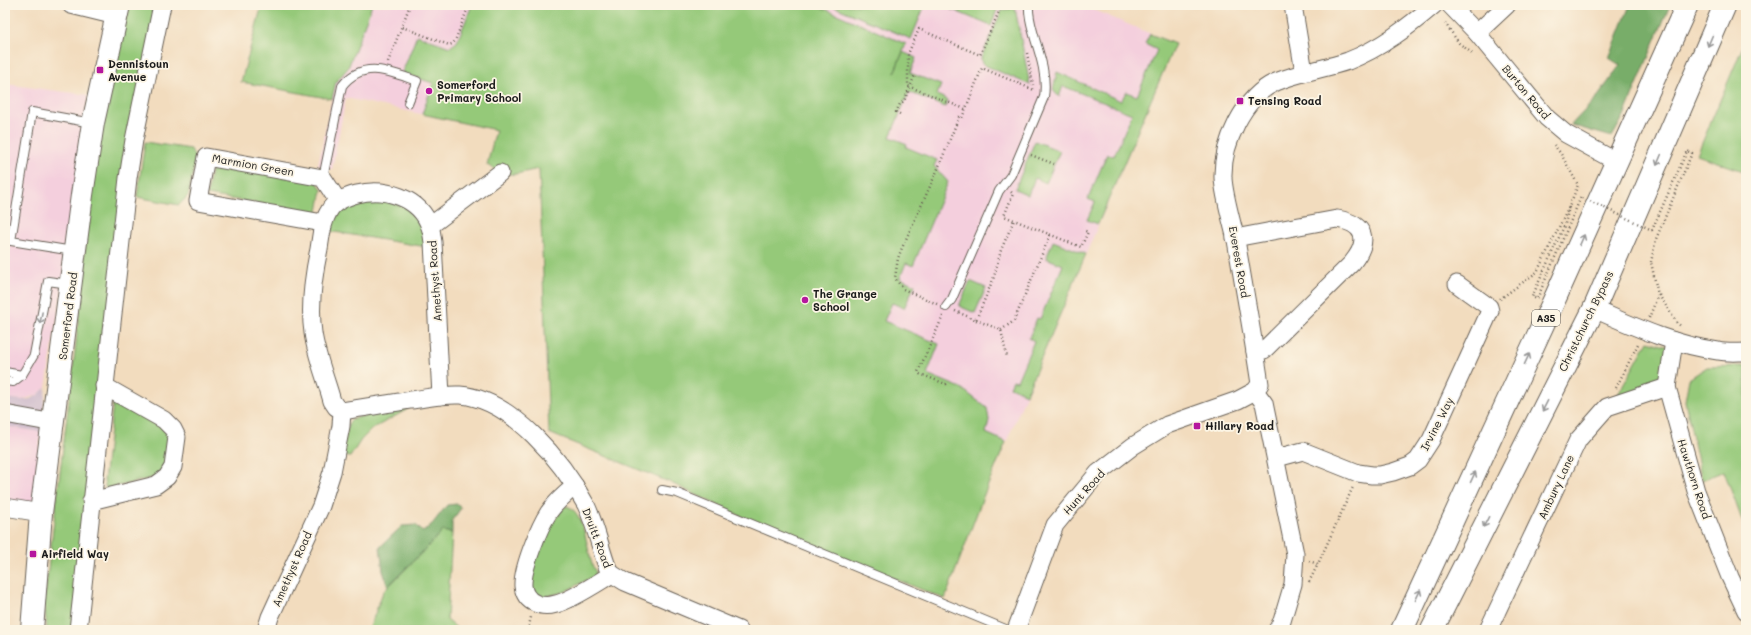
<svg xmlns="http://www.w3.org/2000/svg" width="1751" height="635" viewBox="0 0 1751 635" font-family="Mali,sans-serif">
  <rect width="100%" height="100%" fill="#fcf5e5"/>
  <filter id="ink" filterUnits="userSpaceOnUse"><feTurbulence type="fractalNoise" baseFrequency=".025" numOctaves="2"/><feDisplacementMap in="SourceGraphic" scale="8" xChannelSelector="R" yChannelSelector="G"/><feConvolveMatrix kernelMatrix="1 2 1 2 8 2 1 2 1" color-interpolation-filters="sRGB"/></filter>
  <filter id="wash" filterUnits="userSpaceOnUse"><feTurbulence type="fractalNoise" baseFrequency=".012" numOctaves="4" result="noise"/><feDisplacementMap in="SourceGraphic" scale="16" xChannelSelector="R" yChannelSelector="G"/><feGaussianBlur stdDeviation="0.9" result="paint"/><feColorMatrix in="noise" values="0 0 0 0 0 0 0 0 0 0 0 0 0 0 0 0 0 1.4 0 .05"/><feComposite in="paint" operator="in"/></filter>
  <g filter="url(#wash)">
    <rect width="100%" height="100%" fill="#f2dcbe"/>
    <g fill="#f4cfdd">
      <path d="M262,5H1082L1175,44L983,497L945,599L747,519L669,482L549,433L539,169L512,175L487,165L496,130L346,98L332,169L318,166L332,99L241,82Z"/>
      <path d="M5,84L88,95L65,271L46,387L38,395L21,400L5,398Z"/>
      <path d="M5,426L41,432L35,505L5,500Z"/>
    </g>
    <path fill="#d0bdcd" d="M46,387L41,432L5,426V398L21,400L30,399L38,395Z"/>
    <g fill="#95c979" stroke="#58724a">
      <path d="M132,5H157L72,630H47L44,602L76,343L88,217L97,150L127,13Z"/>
      <path d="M262,5H372L348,68L336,82L332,99L241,82Z"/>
      <path d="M472,5H816L906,44L894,73L903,52L916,58L910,73L941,85L937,95L948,100L945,107L909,92L890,137L907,144L906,147L937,160L934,166L948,182L913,266L906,263L900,278L915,285L904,308L892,303L884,321L939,344L927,374L961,388L987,408L989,420L986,433L1006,442L983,497L945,599L747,519L669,482L549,433L539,169C512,174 514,179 487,165L496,130L422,114L433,83L402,73L417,35L450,47L457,42Z"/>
      <path d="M830,5H925L911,39Z"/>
      <path d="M941,5H999L991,26Z"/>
      <path d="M1015,8L1030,85L982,64L981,58L1002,10Z"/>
      <path d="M1150,34L1175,44L1098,224L1087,220L1095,202L1088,199L1107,154L1114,156L1132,114L1063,86L1059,97L1053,90L1057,72L1121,101L1126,92L1137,96L1157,50L1145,44Z"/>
      <path d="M1746,39V172L1697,155Z"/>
      <path d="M1035,141L1060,151L1046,183L1035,178L1028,195L1015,189Z"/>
      <path d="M145,142L191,149L195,158V162L188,196L179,205L137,197Z"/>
      <path d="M212,166L316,181L322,189L318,212L317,213L207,195Z"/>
      <path d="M373,197L406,207L421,224L427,247L328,231C340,205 347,206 373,197Z"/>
      <path d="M1053,241L1086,254L1026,394L1010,387L1013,380L1017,381L1034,341L1029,338L1037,318L1040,319L1063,265L1046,258Z"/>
      <path d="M970,281L986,288L975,313L959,306Z"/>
      <path d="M1648,341L1669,347L1662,384L1615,400Z"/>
      <path d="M1746,366V531L1724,471L1702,480L1685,401L1689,379L1707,367Z"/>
      <path d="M117,401C129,407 167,425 169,437C171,449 166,466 160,476L106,489L104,481L113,404Z"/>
      <path d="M401,409H408L372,429L361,440L350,457L341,456L349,423L354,418Z"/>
      <path d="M566,506C584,509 587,550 592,564C593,568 596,570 596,575L564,592L539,598C534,594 530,587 530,580C529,567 555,513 566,506Z"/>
      <path d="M443,531L452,533L447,620L459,630H369L383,592Z"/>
    </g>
    <g fill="#78ad69" stroke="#4a6442">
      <path d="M1630,5H1670L1624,116L1612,137L1571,125L1599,95L1620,65L1609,58Z"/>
      <path d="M457,504L461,508L452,521V533L443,531L388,586L383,571L380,547L402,526L416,525L423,532L433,523L447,505Z"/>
    </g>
  </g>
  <g filter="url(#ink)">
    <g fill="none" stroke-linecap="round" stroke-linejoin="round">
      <defs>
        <g id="service">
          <path d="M323,178L342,86C363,59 390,72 417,81L408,103"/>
          <path d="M73,251L11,241L32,112L92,123"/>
          <path d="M946,307L952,299L999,191L1011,175L1044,97C1047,77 1041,58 1035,39C1032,27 1028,17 1029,5"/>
          <path d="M5,372L22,375L34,355L48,281L69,284"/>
          <path d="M5,381L13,382L22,375"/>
          <path d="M662,490L677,493L1008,630"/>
        </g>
        <g id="minor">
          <path d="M71,5L116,16"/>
          <path d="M1293,5L1304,72"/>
          <path d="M1450,5L1477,33L1547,118L1566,134L1617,162"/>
          <path d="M1477,33L1507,5"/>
          <path d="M323,223L198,201L206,157L323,178L338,201"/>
          <path d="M430,226L500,173"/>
          <path d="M1235,238L1337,219C1366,224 1370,241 1352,263L1264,350L1255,351"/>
          <path d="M1594,309C1635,327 1674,345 1718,351C1727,353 1737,352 1746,352"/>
          <path d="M1674,341L1667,387L1696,491L1730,577L1746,611"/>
          <path d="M1255,391L1264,403L1295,554L1293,584L1282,621L1277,630"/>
          <path d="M342,411C365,407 388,404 411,400C427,398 443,394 460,395C512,399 563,462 586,505C596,526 600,548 608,569L612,574L625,582L739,630"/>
          <path d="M5,414L54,423"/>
          <path d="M1276,455L1284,456L1303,451L1358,473L1372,475H1380L1393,472L1410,466L1418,460L1431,440L1490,311L1489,307L1457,284"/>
          <path d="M575,486C565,494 556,502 549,512C539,527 522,569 523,586C524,594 528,600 535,603C541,606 549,606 556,604C572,600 597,583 612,574"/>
          <path d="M91,501L156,485L167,477L173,467L177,437L173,429L164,420L104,386"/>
          <path d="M5,507L41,513"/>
          <path d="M78,630L128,178L134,140L162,5"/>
          <path d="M266,630L270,617L321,506L332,472L341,426L342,411L336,407L332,401C326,379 316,355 313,333C309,305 313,277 319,249C321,236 322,222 329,211C334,201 346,197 357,194C384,187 420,197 430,227C432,232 432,237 433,242L441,396"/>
          <path d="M1016,630L1055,525L1098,473L1133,446L1167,425L1238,400L1255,391L1260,384C1253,336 1244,288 1236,240C1232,222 1224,196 1223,178C1222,144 1243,97 1276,82C1299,72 1325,69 1348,61C1381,48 1407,28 1434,5"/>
          <path d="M1488,630L1578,440L1607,407L1667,387"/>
        </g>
        <path id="secondary" d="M32,630L41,513L82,195L93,123L119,5"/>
        <g id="primary">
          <path d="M1402,630L1557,294L1687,5"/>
          <path d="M1432,630L1594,309L1725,5"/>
        </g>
      </defs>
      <use href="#service" stroke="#675f55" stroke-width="10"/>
      <use href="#minor" stroke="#675f55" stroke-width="19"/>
      <use href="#secondary" stroke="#675f55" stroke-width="24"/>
      <use href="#primary" stroke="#675f55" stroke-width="24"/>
      <g stroke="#675f55" stroke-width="2.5" stroke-dasharray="1 3" stroke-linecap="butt">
        <path d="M1445,23L1459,43L1474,55"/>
        <path d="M402,27L449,45L452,44L455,41L469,5"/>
        <path d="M1027,53L1033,85"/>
        <path d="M388,62L410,5"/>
        <path d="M965,109L908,86V54L919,29L980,55L1001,7L1015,5"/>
        <path d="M900,114L896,112L900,104L904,101L915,75"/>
        <path d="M1031,155L1054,164"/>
        <path d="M1011,192L1013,194L1004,216L1081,247L1088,232L1083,230"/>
        <path d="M1659,295L1677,323L1682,327"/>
        <path d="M1500,299L1537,272L1569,207L1578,185L1561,154L1554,145"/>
        <path d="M937,304L903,289L895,278L898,258L902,248L937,171L959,117L962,118L982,68L1034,90"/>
        <path d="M955,311L976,320L994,277L1001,250L1014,220"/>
        <path d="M943,316L918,372L920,374L946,384L947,383"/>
        <path d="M1649,318L1658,295L1651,262"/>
        <path d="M976,320L1001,330L1007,357"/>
        <path d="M1001,330L1014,321L1050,235"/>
        <path d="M1616,388L1638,344"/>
        <path d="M1309,561L1318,564L1353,487"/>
        <path d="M1309,582L1318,564"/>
        <path d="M528,630L531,617"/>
      </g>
      <use href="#service" stroke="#fff" stroke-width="8"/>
      <use href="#minor" stroke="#fff" stroke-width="17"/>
      <use href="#secondary" stroke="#fff" stroke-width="22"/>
      <use href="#primary" stroke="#fff" stroke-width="22"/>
      <path stroke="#675f55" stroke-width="2.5" stroke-dasharray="1 3" stroke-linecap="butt" d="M1569,207L1565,224L1532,297L1537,299L1581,197L1652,230L1687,151L1692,153L1656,239L1651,262"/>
    </g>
    <defs><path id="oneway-shaft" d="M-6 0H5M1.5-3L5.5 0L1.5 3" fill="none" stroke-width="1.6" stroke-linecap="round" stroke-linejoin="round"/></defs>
    <g stroke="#999">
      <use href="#oneway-shaft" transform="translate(1710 41) rotate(113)"/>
      <use href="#oneway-shaft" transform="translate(1659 160) rotate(113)"/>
      <use href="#oneway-shaft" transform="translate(1582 240) rotate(-66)"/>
      <use href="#oneway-shaft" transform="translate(41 318) rotate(101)"/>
      <use href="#oneway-shaft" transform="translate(1527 359) rotate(-65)"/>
      <use href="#oneway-shaft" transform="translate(1545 406) rotate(117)"/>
      <use href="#oneway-shaft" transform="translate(1473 477) rotate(-65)"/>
      <use href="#oneway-shaft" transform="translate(1486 522) rotate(117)"/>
      <use href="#oneway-shaft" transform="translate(1418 595) rotate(-65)"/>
    </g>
  </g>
  <g fill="#b5179e" stroke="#fcf5e5" stroke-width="1.5">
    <rect x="96" y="66" width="8" height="8" rx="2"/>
    <circle cx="429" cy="91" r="4"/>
    <rect x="1236" y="97" width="8" height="8" rx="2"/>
    <circle cx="805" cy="300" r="4"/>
    <rect x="1193" y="422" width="8" height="8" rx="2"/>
    <rect x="29" y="550" width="8" height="8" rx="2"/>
  </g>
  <g text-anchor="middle" stroke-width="3.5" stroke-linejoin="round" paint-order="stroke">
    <rect fill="#fcf5e5" stroke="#5f5d58" stroke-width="1" x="1532" y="310" width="28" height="16" rx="3"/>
    <g font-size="10" font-weight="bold" fill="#1c1c1c">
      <text x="1546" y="322">A35</text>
    </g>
    <g font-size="11" font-weight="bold" fill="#1c1c1c" stroke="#fcf5e5" text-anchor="start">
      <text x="108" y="68">Dennistoun<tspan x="108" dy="13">Avenue</tspan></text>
      <text x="437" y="89">Somerford<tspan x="437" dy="13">Primary School</tspan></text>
      <text x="1248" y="105">Tensing Road</text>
      <text x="813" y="298">The Grange<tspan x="813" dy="13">School</tspan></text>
      <text x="1205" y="430">Hillary Road</text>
      <text x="41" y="558">Airfield Way</text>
    </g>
    <g font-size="11" fill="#1c1c1c" stroke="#fcf5e5">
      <text transform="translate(1526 92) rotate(50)" y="4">Burton Road</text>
      <text transform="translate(253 165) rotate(10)" y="4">Marmion Green</text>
      <text transform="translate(1239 262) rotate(80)" y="4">Everest Road</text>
      <text transform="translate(435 281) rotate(-94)" y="4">Amethyst Road</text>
      <text transform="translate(68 316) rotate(-83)" y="4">Somerford Road</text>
      <text transform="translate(1586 321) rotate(-64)" y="4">Christchurch Bypass</text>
      <text transform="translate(1437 424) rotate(-63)" y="4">Irvine Way</text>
      <text transform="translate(1694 479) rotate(72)" y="4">Hawthorn Road</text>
      <text transform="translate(1556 487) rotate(-65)" y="4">Ambury Lane</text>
      <text transform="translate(1084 492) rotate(-48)" y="4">Hunt Road</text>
      <text transform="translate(597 538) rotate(69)" y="4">Druitt Road</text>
      <text transform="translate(292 569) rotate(-66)" y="4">Amethyst Road</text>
    </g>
  </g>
  <rect width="1751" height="635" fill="none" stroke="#fcf5e5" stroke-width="20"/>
</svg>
